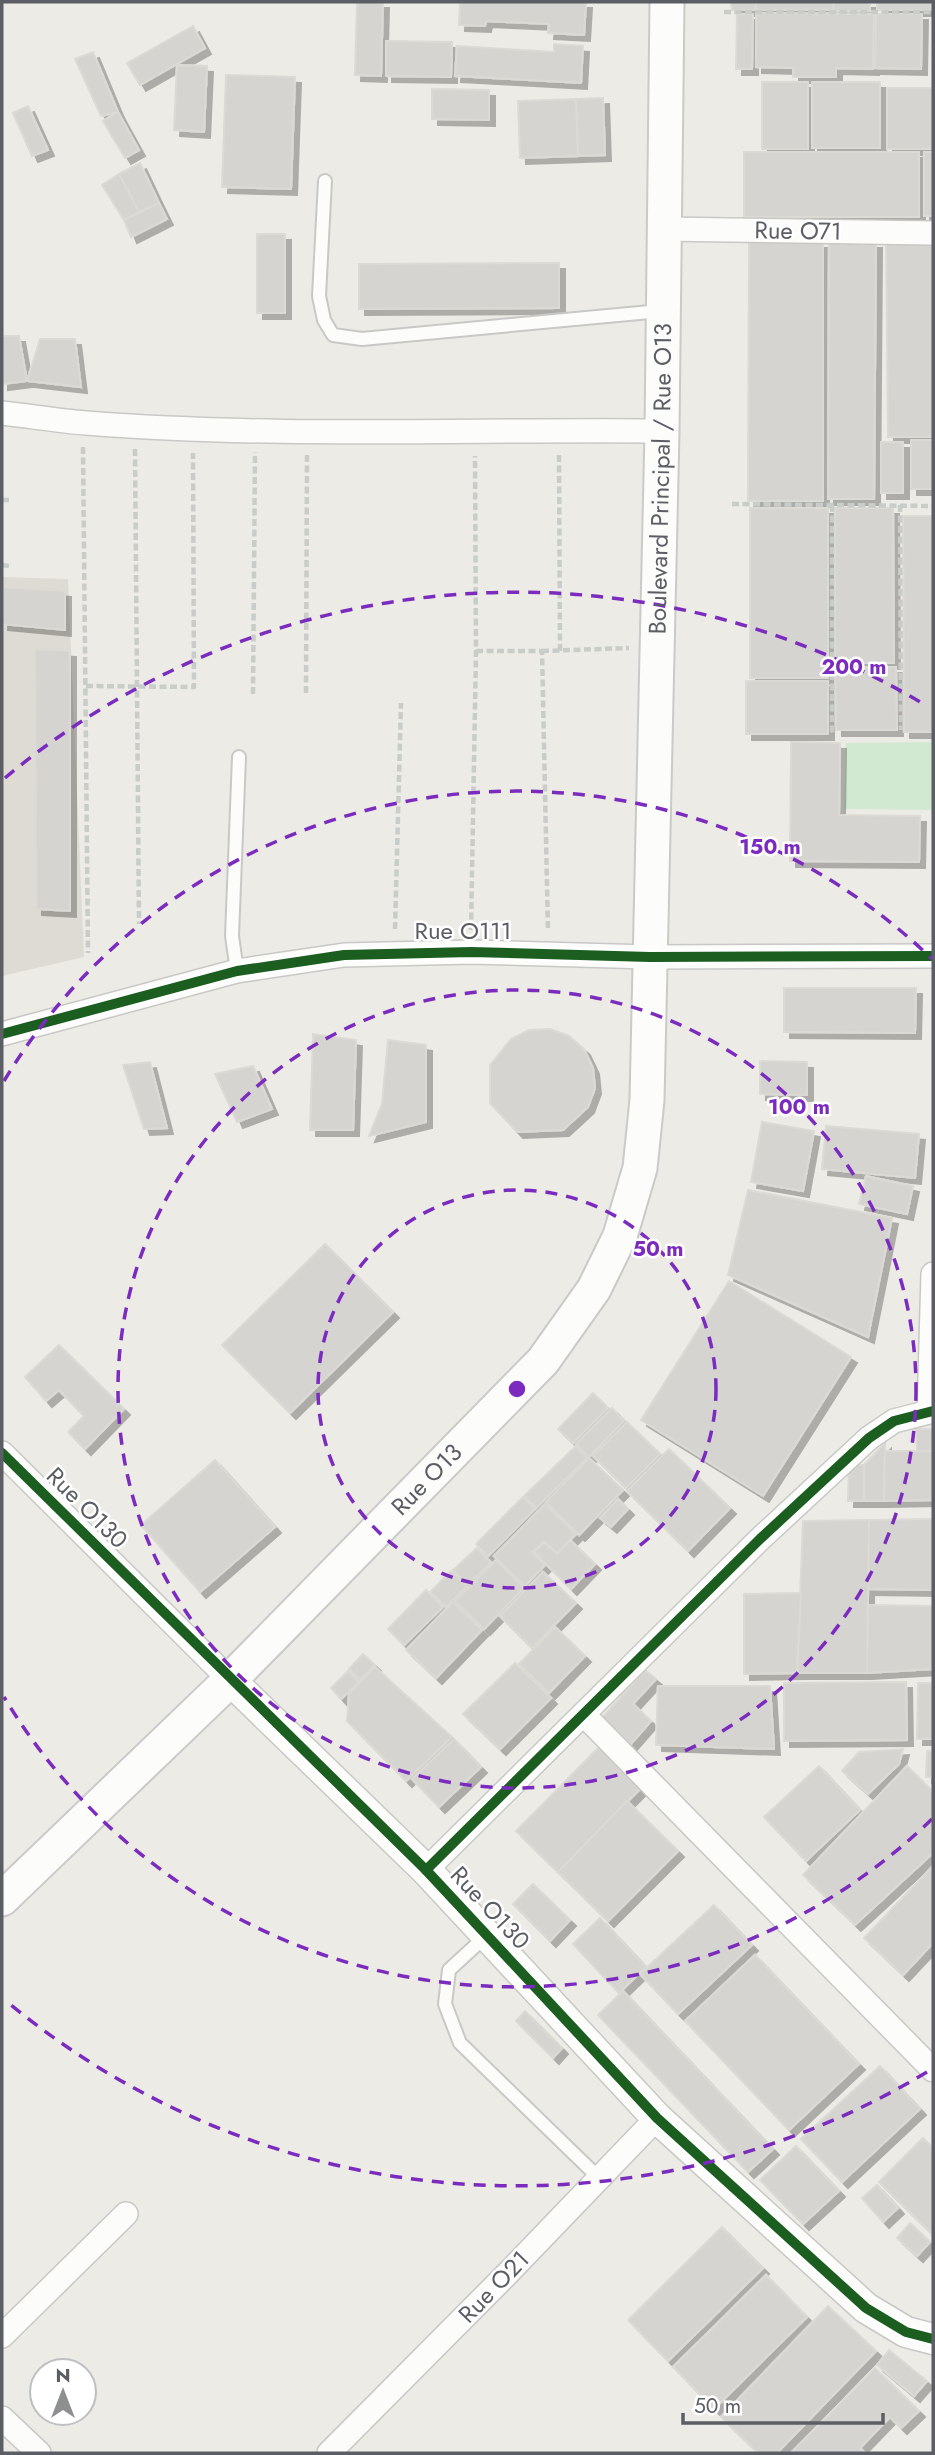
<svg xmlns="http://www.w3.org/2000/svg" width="935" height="2455" viewBox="0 0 935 2455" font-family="Jost,sans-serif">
  <defs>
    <filter id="shadow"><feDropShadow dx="6" dy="6" stdDeviation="0" flood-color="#0004"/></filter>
  </defs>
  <rect width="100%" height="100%" fill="#ecebe5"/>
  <path fill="#dddbd3" d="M2,577L68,579L84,957L2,976Z"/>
  <path fill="#d2e9d1" d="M933,742V810L844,809L846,743Z"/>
  <g fill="#d5d4d0" stroke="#dcdad4" stroke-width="2" filter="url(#shadow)">
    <path d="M357,2H383L381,76L355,75Z"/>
    <path d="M460,2H586L584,35L548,33L549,24L486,21L485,26L459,25Z"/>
    <path d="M731,2H755V10H732Z"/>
    <rect x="756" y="2" width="77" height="8"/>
    <rect x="834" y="2" width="36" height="9"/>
    <rect x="877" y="2" width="54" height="8"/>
    <path d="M756,13L874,14L873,69L836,68V77H793V68L756,67Z"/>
    <path d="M737,14H753L752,69H736Z"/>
    <path d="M876,14H922L921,69L875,68Z"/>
    <path d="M193,26L205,48L140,85L127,63Z"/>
    <path d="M386,41L452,42L451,77L386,76Z"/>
    <path d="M554,44L583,46L581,83L455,76L457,46L554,52Z"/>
    <path d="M93,52L118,112L101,116L75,59Z"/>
    <path d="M177,65L207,66L204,132L174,130Z"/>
    <path d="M226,75L295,77L291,189L222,187Z"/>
    <rect x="762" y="82" width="46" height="67"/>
    <rect x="812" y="82" width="68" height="66"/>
    <rect x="887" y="88" width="46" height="61"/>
    <path d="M432,89L489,90V120L432,119Z"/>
    <path d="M603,98L605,155L578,156L576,99Z"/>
    <path d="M576,99L578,156L520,158L518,101Z"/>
    <path d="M28,106L48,150L32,156L13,113Z"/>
    <path d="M118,112L139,150L125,158L103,121Z"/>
    <rect x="744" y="152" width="175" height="65"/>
    <rect x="924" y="152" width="9" height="64"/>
    <path d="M140,163L159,203L139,212L119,174Z"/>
    <path d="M119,174L139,212L124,220L102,185Z"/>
    <path d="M159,203L167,219L131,237L124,220Z"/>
    <rect x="257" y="234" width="28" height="79"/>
    <path d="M933,240V437H888L886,241Z"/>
    <path d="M749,242H823V501H748Z"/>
    <path d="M829,242H876L874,499H828Z"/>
    <path d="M559,263V308L359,309V264Z"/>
    <path d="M2,336H19L27,381L2,384Z"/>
    <path d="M40,339H75L81,387L27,381Z"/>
    <rect x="911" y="440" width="22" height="49"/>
    <rect x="881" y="442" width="22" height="51"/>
    <rect x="750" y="508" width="78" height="170"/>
    <path d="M835,508H893L894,663H835Z"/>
    <path d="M903,516H933V732H904Z"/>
    <path d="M2,587L65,591V630L2,624Z"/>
    <path d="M35,649L70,651V911L36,909Z"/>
    <path d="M896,667L897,730H836L835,668Z"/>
    <rect x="746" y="681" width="82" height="53"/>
    <path d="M791,742L840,743L839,815L920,816L919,862L790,861Z"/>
    <path d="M784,988H916L915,1033L784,1032Z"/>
    <path d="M550,1029L569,1036L584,1049L593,1068L595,1088L588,1107L563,1130L517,1132L490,1103V1065L511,1039L529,1030Z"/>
    <path d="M313,1034L356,1040L353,1130H310Z"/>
    <path d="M388,1040L426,1045V1122L369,1136L382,1104Z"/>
    <path d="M760,1061L807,1062V1095L760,1094Z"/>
    <path d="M150,1062L167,1128L144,1129L123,1065Z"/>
    <path d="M253,1066L272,1109L237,1122L215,1074Z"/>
    <path d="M762,1122L814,1131L803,1191L751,1182Z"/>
    <path d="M826,1126L919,1134L915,1178L822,1169Z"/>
    <path d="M866,1176L913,1186L907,1214L859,1204Z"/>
    <path d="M748,1190L892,1218L868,1337L728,1275Z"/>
    <path d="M325,1244L393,1312L290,1413L222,1345Z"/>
    <path d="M729,1281L851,1357L763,1496L641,1420Z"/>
    <path d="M59,1345L124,1409L85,1449L68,1432L84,1416L59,1390L46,1401L25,1377Z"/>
    <path d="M593,1393L608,1408L573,1443L558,1429Z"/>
    <path d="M612,1408L624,1421L589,1457L576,1444Z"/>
    <path d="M627,1422L660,1454L626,1488L593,1456Z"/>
    <path d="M916,1429H933V1451H917Z"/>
    <path d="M885,1443L884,1501H864V1465Z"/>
    <path d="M576,1446L587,1458L536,1508L524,1496Z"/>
    <path d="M669,1449L730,1508L688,1551L627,1491Z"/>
    <path d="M885,1451H933V1500L884,1501Z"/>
    <path d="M589,1458L623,1490L579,1535L546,1502Z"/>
    <path d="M215,1460L275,1527L200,1592L141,1525Z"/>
    <path d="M849,1465H864V1501H848Z"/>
    <path d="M523,1497L535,1509L488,1556L476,1544Z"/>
    <path d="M618,1499L628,1509L611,1527L600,1518Z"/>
    <path d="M545,1504L576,1534L557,1553L544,1541L532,1552L545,1565L525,1586L494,1556Z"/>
    <path d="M933,1519V1590L868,1589L869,1520Z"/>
    <path d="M869,1520L867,1673H797L803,1521Z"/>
    <path d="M570,1540L595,1564L571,1589L534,1552L544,1542L557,1554Z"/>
    <path d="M477,1548L491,1563L467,1585L453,1570Z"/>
    <path d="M496,1560L524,1588L484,1629L455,1601Z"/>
    <path d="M451,1571L467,1586L446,1607L430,1592Z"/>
    <path d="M543,1572L576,1603L532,1648L500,1616Z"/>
    <path d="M426,1590L443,1607L404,1645L388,1629Z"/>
    <path d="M801,1593L797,1673L744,1674V1594Z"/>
    <path d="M453,1602L482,1630L436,1678L406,1650Z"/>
    <path d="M868,1605L933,1606V1669L867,1673Z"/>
    <path d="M555,1627L585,1656L549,1693L519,1664Z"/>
    <path d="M363,1654L375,1665L360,1680L349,1669Z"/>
    <path d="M515,1663L551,1698L500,1749L463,1714Z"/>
    <path d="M375,1667L452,1737L406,1781L347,1721L349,1694Z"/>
    <path d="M645,1670L656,1679L633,1704L651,1721L630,1745L601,1719Z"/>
    <path d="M348,1671L359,1682L341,1699L331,1688Z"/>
    <path d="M906,1682L907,1740L784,1741V1683Z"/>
    <path d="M918,1683H933V1739H917Z"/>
    <path d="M658,1686H770L774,1749L656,1745Z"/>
    <path d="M454,1739L481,1767L439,1807L412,1779Z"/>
    <path d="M599,1747L641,1788L558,1872L516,1831Z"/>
    <path d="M903,1749L899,1764L868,1794L842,1771L859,1752Z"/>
    <path d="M927,1751H933V1777H926Z"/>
    <path d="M819,1766L860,1810L806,1861L764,1817Z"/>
    <path d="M907,1766L933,1792V1853L855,1925L803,1875Z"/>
    <path d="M627,1801L678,1851L608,1921L558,1872Z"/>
    <path d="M933,1866V1943L903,1975L864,1938Z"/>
    <path d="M533,1884L570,1920L550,1941L513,1904Z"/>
    <path d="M714,1905L752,1945L678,2014L640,1974Z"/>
    <path d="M600,1918L646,1967L619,1993L573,1944Z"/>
    <path d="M755,1955L859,2064L789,2130L685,2021Z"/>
    <path d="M623,1991L773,2149L748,2172L598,2015Z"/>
    <path d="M525,2011L562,2048L553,2058L516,2021Z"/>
    <path d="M880,2066L920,2109L842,2182L801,2139Z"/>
    <path d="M923,2138L933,2148V2235L879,2182Z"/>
    <path d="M796,2146L839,2191L803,2224L760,2180Z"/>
    <path d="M877,2185L898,2208L883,2222L862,2198Z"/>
    <path d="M910,2223L930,2242L917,2256L897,2238Z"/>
    <path d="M722,2227L763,2268L668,2361L628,2320Z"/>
    <path d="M766,2275L807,2317L714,2409L673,2367Z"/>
    <path d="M828,2306L876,2351L777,2453H758L721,2417Z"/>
    <path d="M889,2350L927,2381L914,2396L877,2365Z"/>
    <path d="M875,2368L919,2411L901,2428L890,2417L860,2448L865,2453H791Z"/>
  </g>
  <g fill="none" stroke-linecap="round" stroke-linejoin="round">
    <defs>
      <g id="service">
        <path d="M325,181L319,296L324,320L333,335L362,339L661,311"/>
        <path d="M237,971L232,936L239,757"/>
        <path d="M487,1935L449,1970L445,2004L460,2043L599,2178"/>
      </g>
      <g id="minor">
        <path d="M663,229L933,233"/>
        <path d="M2,413C30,416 58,421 86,423C278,438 470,429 662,431"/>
        <path d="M2,1034L237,971L344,955L471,952L650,957L933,956"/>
        <path d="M929,1412L933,1274"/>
        <path d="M2,1453L230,1680"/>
        <path d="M584,1715L933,2070"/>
        <path d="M426,1870L760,1539L869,1438L894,1421L933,1411"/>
        <path d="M2,2336L126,2214"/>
        <path d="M2,2418L39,2453"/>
        <path d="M329,2453L508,2273L657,2118"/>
      </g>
      <path id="tertiary" d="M230,1680L426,1870L657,2118L866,2308L906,2332L933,2339"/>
      <g id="secondary">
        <path id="s1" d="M2,1899L230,1680L543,1361L594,1289L620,1236L640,1168L647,1100L662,431L667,2"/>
      </g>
    </defs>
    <use href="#service" stroke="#c8c9c7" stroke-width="16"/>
    <use href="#minor" stroke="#c8c9c7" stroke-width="26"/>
    <use href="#tertiary" stroke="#c8c9c7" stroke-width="33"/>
    <use href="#secondary" stroke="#c9cac9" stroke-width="37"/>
    <g stroke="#c8cdca" stroke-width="4.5" stroke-dasharray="7 3.5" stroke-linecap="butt">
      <path d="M724,12H933"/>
      <path d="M83,447L88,953"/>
      <path d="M135,449L139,924"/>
      <path d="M559,455L560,651"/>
      <path d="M2,500H12"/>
      <path d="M732,504L933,506"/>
      <path d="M832,505V734"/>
      <path d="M900,505L901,730"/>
      <path d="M2,565L9,566"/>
      <path d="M476,651H542L548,931"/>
      <path d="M542,651L629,648"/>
      <path d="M86,686L194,687L193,453"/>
      <path d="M306,693L307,454"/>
      <path d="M253,694L255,452"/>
      <path d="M395,929L401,703"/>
      <path d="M471,930L476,651L475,456"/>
    </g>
    <use href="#service" stroke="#fcfcfb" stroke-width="12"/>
    <use href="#minor" stroke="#fcfcfb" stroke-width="23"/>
    <use href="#tertiary" stroke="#fcfcfb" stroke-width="30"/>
    <use href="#secondary" stroke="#fcfcfb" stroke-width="33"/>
    <defs>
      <g id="cycleway">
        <path d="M2,1034L237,971L344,955L471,952L650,957L933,956"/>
        <path d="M2,1453L426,1870L657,2118L866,2308L906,2332L933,2339"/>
        <path d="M426,1870L760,1539L869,1438L894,1421L933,1411"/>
      </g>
    </defs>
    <use href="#cycleway" stroke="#fff" stroke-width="15"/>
    <use href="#cycleway" stroke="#1b5e20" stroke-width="10"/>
  </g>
  <g fill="none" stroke="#7b2cbf" stroke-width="3.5" stroke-dasharray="12 9">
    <circle cx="517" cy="1389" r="199"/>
    <circle cx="517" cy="1389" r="399"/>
    <path d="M932 1819A598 598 0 0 1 4 1697M4 1081A598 598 0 0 1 932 959"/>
    <path d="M927 2072A797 797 0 0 1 5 2000M5 778A797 797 0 0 1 927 706"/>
  </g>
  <g text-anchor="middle" stroke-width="5" stroke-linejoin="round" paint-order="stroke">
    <g font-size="24" fill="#5b5e64" stroke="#fff">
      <text transform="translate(798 231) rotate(1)" y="8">Rue O71</text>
      <text dy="8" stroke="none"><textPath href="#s1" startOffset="1671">Boulevard Principal / Rue O13</textPath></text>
      <text x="463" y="939">Rue O111</text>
      <text dy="8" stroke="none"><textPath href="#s1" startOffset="597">Rue O13</textPath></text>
      <text transform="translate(87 1508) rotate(45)" y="8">Rue O130</text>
      <text transform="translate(490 1908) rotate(47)" y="8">Rue O130</text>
      <text transform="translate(494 2287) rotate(-46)" y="8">Rue O21</text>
    </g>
  </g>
  <circle cx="517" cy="1389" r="10" fill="#7b2cbf" stroke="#fff" stroke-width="3.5"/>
  <g font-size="21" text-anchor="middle" font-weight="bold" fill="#7b2cbf" stroke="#fff" stroke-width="5" stroke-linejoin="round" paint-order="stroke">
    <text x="854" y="674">200 m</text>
    <text x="770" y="854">150 m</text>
    <text x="799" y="1114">100 m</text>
    <text x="658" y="1256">50 m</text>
  </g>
  <rect width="935" height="2455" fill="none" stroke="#5b5e64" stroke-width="7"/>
  <g transform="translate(63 2392)"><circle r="33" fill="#ffffff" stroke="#bdbfc1" stroke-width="2"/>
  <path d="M0-5L12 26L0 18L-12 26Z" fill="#8e8f91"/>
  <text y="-10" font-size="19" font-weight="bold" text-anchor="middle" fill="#5b5e64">N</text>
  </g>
  <path d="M683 2413v10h200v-10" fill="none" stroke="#5b5e64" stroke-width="3.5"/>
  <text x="694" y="2413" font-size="21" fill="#5b5e64" stroke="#ffffff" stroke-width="5" paint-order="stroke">50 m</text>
</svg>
